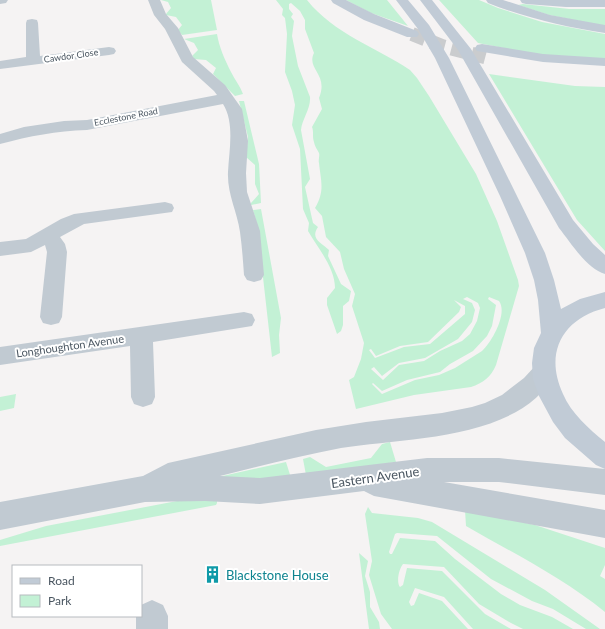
<svg xmlns="http://www.w3.org/2000/svg" width="605" height="629" viewBox="0 0 605 629" font-family="Lato,sans-serif">
  <rect width="100%" height="100%" fill="#f5f3f3"/>
  <g fill="#c3f1d5" fill-rule="evenodd">
    <path d="M161,0H211L217,30L182,35L178,30L182,25L176,17L166,15V14L171,8L168,2Z"/>
    <path d="M276,0H307C334,34 376,47 410,70L417,78L429,96L476,174L497,221L518,280L519,286L496,365C491,377 483,383 471,387L414,395L356,409L349,380L354,377L361,359L364,343L352,306L355,294L344,269L340,252L326,237L322,216L315,208C325,191 321,182 319,163C318,160 320,156 319,153C317,149 315,147 314,142C312,136 314,132 312,127L322,109L319,98C329,74 306,69 314,53L305,29V20L300,11L291,3L289,4V9L293,14L291,17L294,21L292,36L298,66L310,97C311,109 302,119 301,130L310,179L305,187L313,223L318,227C310,239 321,242 329,250L328,256L341,284L351,291L349,301L343,306V325L341,331L337,334L327,305V298L335,288C335,268 318,248 308,231L309,223L303,209L300,149L292,125L295,105L292,91L285,72L287,34L285,18L282,15L283,9ZM467,297L478,303L480,308L477,321L470,334L462,341L440,351L424,361L399,365L383,380L371,369L374,367L382,376L399,363L425,358L458,339L472,322L475,310L472,303L463,299ZM489,297L499,301C508,313 492,342 482,351L455,368L439,375L415,380L382,394L372,384L373,383L382,391L407,380L440,372L450,364L473,351L487,336L492,326L496,305L488,299ZM454,300L465,306V314L430,344L404,347L375,358L369,350L371,349L376,356L400,346L428,342L459,312L461,307Z"/>
    <path d="M346,0H387L408,26L371,13Z"/>
    <path d="M439,0H479L498,8L542,22L605,34V59L544,56L478,43Z"/>
    <path d="M523,4L569,9H605V26L549,15L518,5Z"/>
    <path d="M217,34C219,47 225,60 231,72C235,80 240,86 243,94L235,96L213,74L216,68L206,60L194,59L192,56L198,50L194,43L184,39Z"/>
    <path d="M489,74L575,86L605,87V251L577,220Z"/>
    <path d="M239,101H244L259,164L261,203L251,205V203L259,194L255,184V165L246,157L248,137Z"/>
    <path d="M261,209L281,318L279,335L280,353L272,357L257,224L253,210Z"/>
    <path d="M16,394L14,408L0,411V397Z"/>
    <path d="M390,442L396,462L306,475L303,459L310,457L326,467L371,458L382,444Z"/>
    <path d="M286,462L291,478L278,481L218,477Z"/>
    <path d="M177,501H217V503L216,505L0,546V540L46,526Z"/>
    <path d="M368,507L372,513L418,518L432,522L545,590L600,629H586L553,609L532,601L491,579L437,536L397,533L395,534L389,552L390,554H392L400,538L435,541L455,559L501,594L520,605L552,617L573,629H523L511,623L479,604L444,567L403,564C399,569 396,582 400,587L403,585L407,568L442,571L485,614L511,629H473L444,597L415,588L409,602L411,606L414,605L419,593L442,601L468,629H392L381,614L369,575L372,561L365,514Z"/>
    <path d="M465,510L535,525L605,548V565L600,576L605,579V612C563,578 513,553 466,526Z"/>
    <path d="M359,553L368,561L365,576L370,592V607L379,622L380,629H369Z"/>
  </g>
  <g fill="none" stroke-linecap="round" stroke-linejoin="round">
    <path stroke="#caccce" stroke-width="14" stroke-dasharray="14 7" stroke-linecap="butt" d="M412,34L442,46L488,58"/>
    <g fill="#c1cad2" fill-rule="evenodd">
      <path d="M0,0H8L6,3L0,4Z"/>
      <path d="M148,0H160L166,14L178,28L193,57L225,85L242,109L248,141L246,173L247,192L260,231L264,275L261,280L254,282L247,280L244,275C243,261 242,246 240,232C237,211 227,194 228,172C229,151 235,123 223,104L87,130C56,131 30,136 0,144V134L24,127L64,121L87,120L217,95L214,91L182,62L165,29L154,15Z"/>
      <path d="M32,19L37,20L38,23L40,56L109,47L114,48L116,51L114,54L109,55L0,69V61L26,57V23L27,20Z"/>
      <path d="M165,202L172,204L174,208L172,212L84,224L60,237L65,244L67,252L62,317L59,323L51,325L43,323L40,317L47,252L45,245L31,252L0,256V242L26,239L61,219L74,214Z"/>
      <path d="M244,312L252,314L255,320L252,326L153,342L155,397L152,404L143,407L134,404L131,397L130,346L0,365V347Z"/>
      <path d="M544,362L552,365L556,372C521,441 407,437 341,448C300,456 260,466 220,476L260,478L427,458H499L605,469V495L499,482H444L605,510V538L374,496L364,491L260,504L205,501L145,502L0,530V502L143,476L168,463L316,430L366,422L442,413L472,407L485,403L502,395L524,378L536,365Z"/>
      <path d="M152,600L163,605L168,616V629H136V616H141V605Z"/>
    </g>
    <g fill="#c1cbd6" fill-rule="evenodd">
      <path d="M331,0H346L374,14L417,31L419,34L417,37H407L364,20L333,3Z"/>
      <path d="M396,0H408L429,25L449,58L545,253L554,280L561,309L580,299L605,292V308C562,319 544,353 563,394C571,413 589,429 605,442V469L596,465L565,438L553,422L539,396L533,379L532,363L534,348L541,333L538,300L534,280L525,253L500,196L435,58L418,29Z"/>
      <path d="M420,0H432L471,49L573,220L593,244L605,255V274C587,269 571,243 559,228L458,50Z"/>
      <path d="M486,0H503L550,15L605,25V33C565,27 526,18 488,3Z"/>
      <path d="M520,0H605V7H566L526,4L522,3Z"/>
      <path d="M482,44L543,54L605,58V66L543,62L477,51L475,48L477,45Z"/>
    </g>
  </g>
  <defs>
    <symbol id="building-bare" viewBox="-9 -9 18 18"><path d="M-4-6H4V6H1V3H-1V6H-4ZM-2.5-4.3h1.7v1.8h-1.7ZM.8-4.3h1.7v1.8H.8ZM-2.5-1h1.7V.8h-1.7ZM.8-1h1.7V.8H.8Z" fill="#0f9aa8" stroke="#fff" stroke-width="2.5" paint-order="stroke"/></symbol>
  </defs>
  <g fill-rule="evenodd">
    <use href="#building-bare" x="200" y="562" width="25" height="25"/>
  </g>
  <g text-anchor="middle" stroke-width="4" stroke-linejoin="round" paint-order="stroke">
    <g font-size="9" fill="#4a5661" stroke="#fff">
      <text transform="translate(71 56) rotate(-8)" y="3">Cawdor Close</text>
      <text transform="translate(126 117) rotate(-11)" y="3">Ecclestone Road</text>
    </g>
    <g font-size="11" fill="#4a5661" stroke="#fff">
      <text transform="translate(70 346) rotate(-8)" y="4">Longhoughton Avenue</text>
    </g>
    <g font-size="13" fill="#4a5661" stroke="#fff">
      <text transform="translate(375 477) rotate(-8)" y="5">Eastern Avenue</text>
    </g>
    <g font-size="13" fill="#0d838f" stroke="#fff" text-anchor="start">
      <text x="226" y="580">Blackstone House</text>
    </g>
  </g>
  <rect x="12" y="565" width="130" height="52" fill="#ffffff" stroke="#b7bbc0"/>
  <rect x="20" y="578" width="20" height="6" fill="#c1cbd6" stroke="#b7bbc0"/>
  <text x="48" y="585" font-size="12" fill="#4a5661">Road</text>
  <rect x="20" y="595" width="20" height="12" fill="#c3f1d5" stroke="#b7bbc0"/>
  <text x="48" y="605" font-size="12" fill="#4a5661">Park</text>
</svg>
